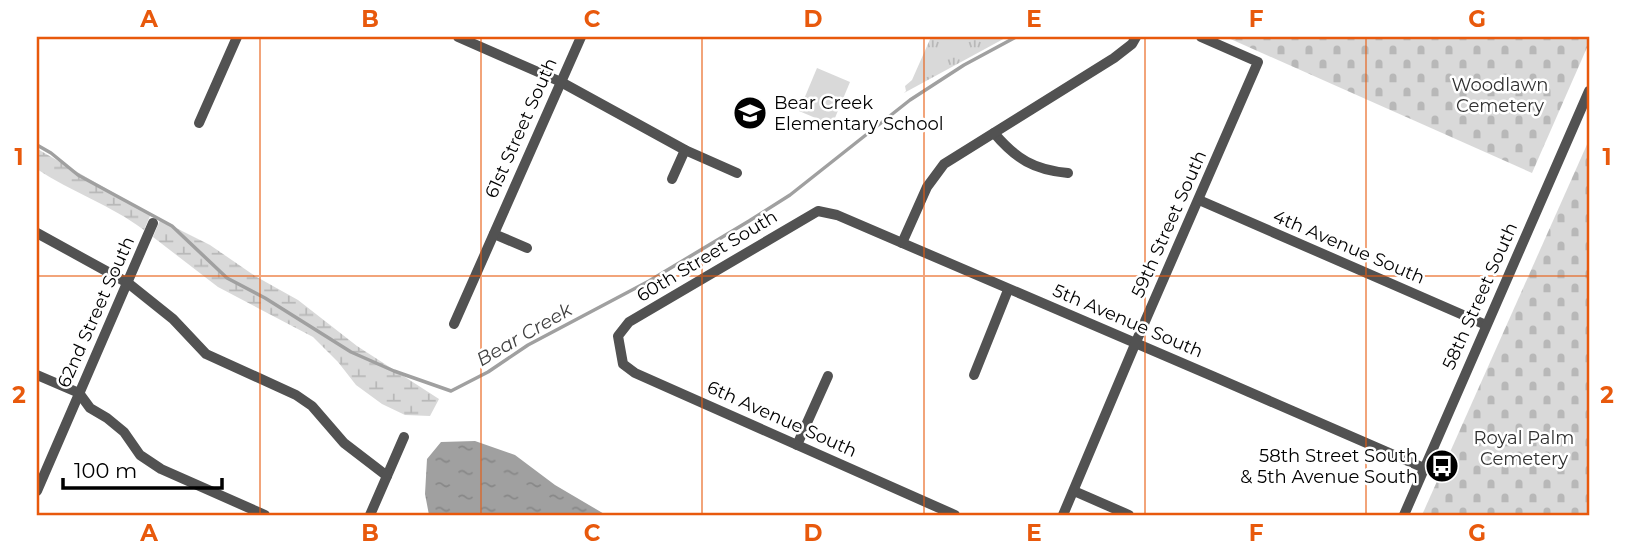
<svg xmlns="http://www.w3.org/2000/svg" width="1626" height="552" viewBox="0 0 1626 552" font-family="Montserrat,sans-serif">
  <defs>
    <pattern id="grass-tufts" width="24" height="20" patternUnits="userSpaceOnUse" patternTransform="scale(1.75)"><rect width="24" height="20" fill="#d9d9d9"/><path d="M3 7l-1-3M5 7V3M7 7l1-3M15 17l-1-3M17 17v-4M19 17l1-3" fill="none" stroke="#b8b8b8"/></pattern>
    <pattern id="wetland-marsh" width="20" height="14" patternUnits="userSpaceOnUse" patternTransform="scale(1.75)"><rect width="20" height="14" fill="#d9d9d9"/><path d="M1 5h8M5 5V1M11 12h8M15 12V8" fill="none" stroke="#b8b8b8"/></pattern>
    <pattern id="cemetery-stones" width="16" height="16" patternUnits="userSpaceOnUse" patternTransform="scale(1.75)"><rect width="16" height="16" fill="#d9d9d9"/><path d="M2 7V4a2 2 0 0 1 4 0v3zM10 15v-3a2 2 0 0 1 4 0v3z" fill="#b8b8b8"/></pattern>
    <pattern id="water-ripples" width="26" height="14" patternUnits="userSpaceOnUse" patternTransform="scale(1.75)"><rect width="26" height="14" fill="#a0a0a0"/><path d="M2 4q2-2 4 0t4 0M15 11q2-2 4 0t4 0" fill="none" stroke="#888"/></pattern>
  </defs>
  <rect width="100%" height="100%" fill="#fff"/>
  <path fill="url(#grass-tufts)" d="M931,37H1007L904,93L906,91L905,86L912,80Z"/>
  <g fill="url(#wetland-marsh)">
    <path d="M37,148L41,151L155,217L150,216L144,230C111,205 71,192 37,169Z"/>
    <path d="M160,220L210,245L255,276L298,300L357,346L439,399L430,416L405,415L382,404L356,385L338,362L313,337L218,287L153,237Z"/>
  </g>
  <g fill="url(#cemetery-stones)">
    <path d="M1226,37H1589V43L1532,173Z"/>
    <path d="M1589,140V515H1422Z"/>
  </g>
  <path fill="#d9d9d9" d="M817,68L850,82L832,125L799,111Z"/>
  <path fill="url(#water-ripples)" d="M475,441L515,455L555,485L606,515H429L425,494L427,459L441,442Z"/>
  <g fill="none" stroke-linecap="round" stroke-linejoin="round">
    <path stroke="#a0a0a0" stroke-width="3.5" d="M37,145L51,153L78,175L172,226L227,278L265,298L351,352L394,371L451,391L488,372L528,345L649,281L749,221L790,195L910,100L964,65L1016,37"/>
    <g stroke="#525252" stroke-width="10">
      <path d="M458,37L561,82L685,150L737,173"/>
      <path d="M199,123L237,37"/>
      <path d="M994,133C1016,159 1034,170 1068,173"/>
      <path d="M672,179L685,150"/>
      <path d="M1199,200L1486,325"/>
      <path d="M37,233L128,283L173,319L206,354L296,395L312,406L344,443L387,476"/>
      <path d="M494,234L527,248"/>
      <path d="M902,243L927,187L944,164L1114,58L1132,44L1136,37"/>
      <path d="M454,324L581,37"/>
      <path d="M37,375L79,393L90,408L107,418L124,432L140,455L161,469L265,515"/>
      <path d="M974,375L1008,290"/>
      <path d="M797,445L828,376"/>
      <path d="M37,491L153,223"/>
      <path d="M1074,491L1129,515"/>
      <path d="M370,515L404,437"/>
      <path d="M955,515L635,373L623,364L618,336L629,322L818,211L837,215C1033,300 1229,382 1424,468"/>
      <path d="M1063,515L1136,342L1258,62L1201,37"/>
      <path d="M1404,515L1589,91"/>
    </g>
  </g>
  <path fill="none" stroke="#e8590c" stroke-width="2" stroke-opacity="0.55" d="M260,37V515M481,37V515M702,37V515M924,37V515M1145,37V515M1366,37V515M37,276H1589"/>
  <defs>
    <symbol id="school-disc" viewBox="-11 -11 22 22"><circle r="9.5" fill="#000" stroke="#fff"/><path d="M0-5L7-2L0 1L-7-2ZM-4 1L0 2.5L4 1V4Q0 6-4 4Z" fill="#fff"/></symbol>
    <symbol id="bus-disc" viewBox="-11 -11 22 22"><circle r="9.5" fill="#000" stroke="#fff"/><path d="M-5-6H5V4H4V6H2V4H-2V6H-4V4H-5ZM-3.5-4V0h7V-4ZM-3.5 1.2v1.5H-2V1.2ZM2 1.2v1.5H3.5V1.2Z" fill="#fff"/></symbol>
  </defs>
  <g fill-rule="evenodd">
    <use href="#school-disc" x="731" y="94" width="38" height="38"/>
    <use href="#bus-disc" x="1423" y="447" width="38" height="38"/>
  </g>
  <g text-anchor="middle" stroke-width="5" stroke-linejoin="round" paint-order="stroke">
    <g font-size="18" fill="#303030" stroke="#fff">
      <text x="1500" y="91">Woodlawn<tspan x="1500" dy="21">Cemetery</tspan></text>
      <text x="1524" y="444">Royal Palm<tspan x="1524" dy="21">Cemetery</tspan></text>
    </g>
    <g font-size="18" fill="#000" stroke="#fff" text-anchor="start">
      <text x="774" y="109">Bear Creek<tspan x="774" dy="21">Elementary School</tspan></text>
      <text x="1418" y="462" text-anchor="end">58th Street South<tspan x="1418" dy="21">&amp; 5th Avenue South</tspan></text>
    </g>
    <g font-size="18" fill="#000" stroke="#fff">
      <text transform="translate(521 128) rotate(-66)" y="6">61st Street South</text>
      <text transform="translate(1169 224) rotate(-66)" y="6">59th Street South</text>
      <text transform="translate(1349 247) rotate(23)" y="6">4th Avenue South</text>
      <text transform="translate(707 256) rotate(-31)" y="6">60th Street South</text>
      <text transform="translate(1480 296) rotate(-66)" y="6">58th Street South</text>
      <text transform="translate(96 312) rotate(-66)" y="6">62nd Street South</text>
      <text transform="translate(1128 321) rotate(23)" y="6">5th Avenue South</text>
      <text transform="translate(782 419) rotate(24)" y="6">6th Avenue South</text>
    </g>
    <g font-size="19" font-style="italic" fill="#414141" stroke="#fff">
      <text transform="translate(524 334) rotate(-30)" y="7">Bear Creek</text>
    </g>
  </g>
  <rect width="1626" height="552" fill="none" stroke="#ffffff" stroke-width="77"/>
  <path d="M63 478v10h159v-10" fill="none" stroke="#000000" stroke-width="3.5"/>
  <text x="74" y="478" font-size="21" fill="#000000" stroke="#ffffff" stroke-width="5" paint-order="stroke">100 m</text>
  <rect x="38" y="38" width="1550" height="476" fill="none" stroke="#e8590c" stroke-width="2.5"/>
  <g font-size="23" text-anchor="middle" font-weight="bold" fill="#e8590c">
    <text x="149" y="27">A</text>
    <text x="370" y="27">B</text>
    <text x="592" y="27">C</text>
    <text x="813" y="27">D</text>
    <text x="1034" y="27">E</text>
    <text x="1256" y="27">F</text>
    <text x="1477" y="27">G</text>
    <text x="19" y="165">1</text>
    <text x="1607" y="165">1</text>
    <text x="19" y="403">2</text>
    <text x="1607" y="403">2</text>
    <text x="149" y="541">A</text>
    <text x="370" y="541">B</text>
    <text x="592" y="541">C</text>
    <text x="813" y="541">D</text>
    <text x="1034" y="541">E</text>
    <text x="1256" y="541">F</text>
    <text x="1477" y="541">G</text>
  </g>
</svg>
